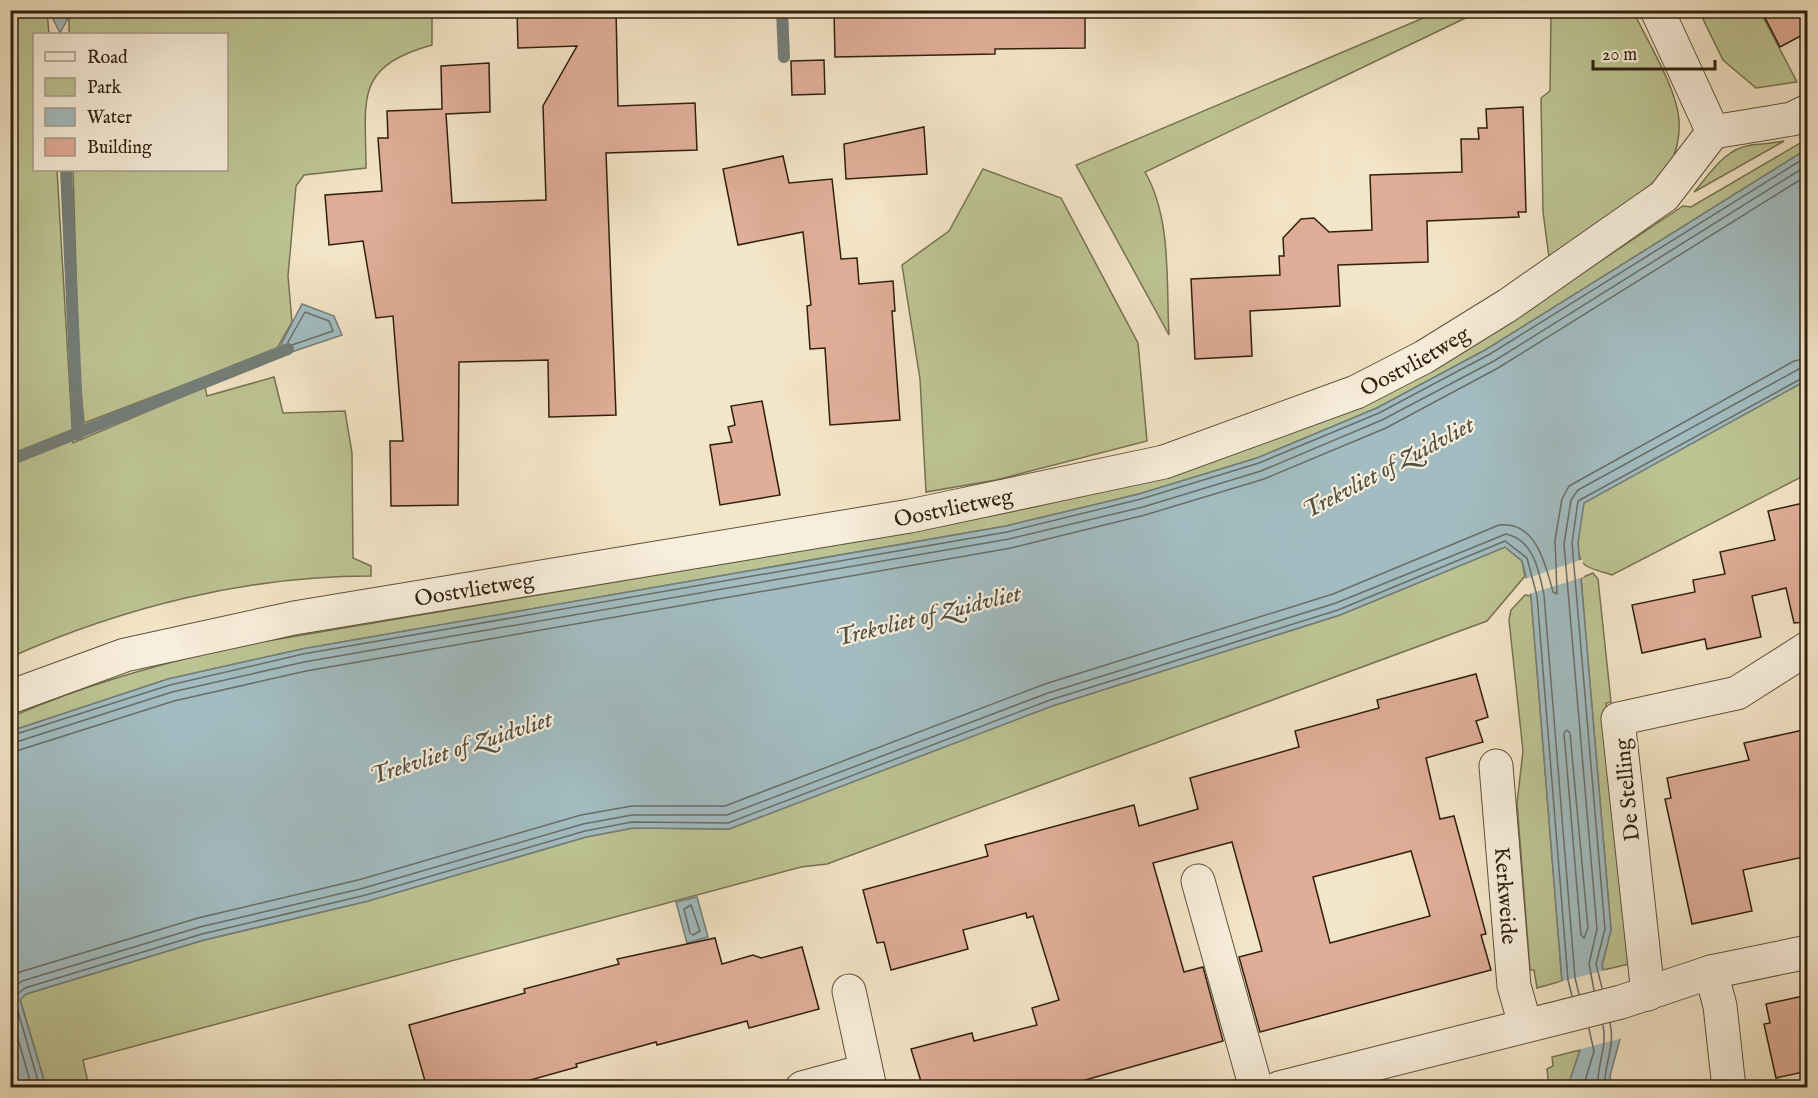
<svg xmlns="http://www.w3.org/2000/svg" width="1818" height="1098" viewBox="0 0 1818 1098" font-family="'IM FELL English',serif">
  <rect width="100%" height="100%" fill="#f3e5c7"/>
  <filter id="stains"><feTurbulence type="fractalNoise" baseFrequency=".00333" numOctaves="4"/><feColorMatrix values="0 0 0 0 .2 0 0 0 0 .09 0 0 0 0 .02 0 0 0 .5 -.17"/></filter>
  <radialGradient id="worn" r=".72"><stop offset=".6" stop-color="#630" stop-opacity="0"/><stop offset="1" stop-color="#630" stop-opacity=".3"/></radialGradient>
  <g fill="#bdc494" stroke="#767250" stroke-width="1.5">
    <path d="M72,10L432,11V45C353,67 366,100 366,168L304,175L296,186L288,276L292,322L276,350L84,423L79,371L73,170H226V34H69V14Z"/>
    <path d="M1442,10L1480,11L1145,172C1172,219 1166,282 1169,335L1076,165Z"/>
    <path d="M10,11H47L49,34H34V170H57L73,443L205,387L207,396L274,377L283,413L345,411L352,453L353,558L371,566V576C247,576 123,607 11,657Z"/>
    <path d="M1570,11H1633C1647,40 1677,89 1679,120C1680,134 1677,153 1669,165C1651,193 1579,235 1549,257L1543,212L1541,98L1550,91L1551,15Z"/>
    <path d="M1699,11H1760L1797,82L1756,88L1723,60Z"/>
    <path d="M1807,139V149L1487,349L1377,408L1257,458L1139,494L1006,526L302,649L168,679L11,731V717C83,685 160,664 237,646L927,529L1038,506L1180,470L1255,446L1329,418L1483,339L1683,206L1691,207Z"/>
    <path d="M1784,141L1694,192C1710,174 1724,149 1751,145C1762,144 1773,143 1784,141Z"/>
    <path d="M983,169L1061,198L1138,343L1147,441L996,480L926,492L920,379L902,265L949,231Z"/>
    <path d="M1807,380V474L1612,575C1604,572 1592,570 1585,565C1572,556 1581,518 1584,502Z"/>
    <path d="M1505,547L1522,561L1525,576L1487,621L827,864L801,867L83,1060L89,1087H46L20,999L26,994L204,940L368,901L586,837L633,828L729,829L1052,706L1340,615Z"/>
    <path d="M1593,573L1598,579L1611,702L1606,703L1635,953L1634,963L1603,970L1602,965L1611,930L1581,578Z"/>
    <path d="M1525,595L1531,596L1562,981L1537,988L1534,970H1530L1517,803L1523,751L1509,620L1511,610Z"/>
    <path d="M1580,1050L1570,1080V1087H1549L1547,1069L1553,1066L1552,1057Z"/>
  </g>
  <g fill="#a2bcc1" stroke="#747e79" stroke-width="1.5">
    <path d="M49,11H72L60,33Z"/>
    <path d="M1807,149V380L1584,503L1578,543L1611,930L1602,965L1620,1039L1610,1076L1611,1087H1570V1080L1580,1050L1562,981L1531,596L1522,561L1505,547L1340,615L1052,706L729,829L633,828L586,837L368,901L204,940L26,994L20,1000L46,1087L11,1088V731L168,679L302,649L1006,526L1139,494L1257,458L1377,408L1487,349Z"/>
    <path d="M302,304L334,316L342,335L274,358Z"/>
    <path d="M697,897L708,937L687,943L676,902Z"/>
  </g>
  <g fill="#f3e5c7">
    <path d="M1583,559L1584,577L1529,594L1525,579Z"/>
    <path d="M1606,970L1623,1038L1577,1050L1559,982Z"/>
  </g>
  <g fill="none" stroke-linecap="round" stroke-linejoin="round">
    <g stroke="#686e67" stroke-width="1.5">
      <path d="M305,312L329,321L333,331L289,346L288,342Z"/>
      <path d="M1567,730L1570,733L1588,928L1584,938L1581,935L1564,733Z"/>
      <path d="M10,736L170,685L303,654L1007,532L1141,499L1259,463L1379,413L1490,354L1808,156"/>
      <path d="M10,744L172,692L304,662L1009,539L1143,507L1261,471L1382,420L1494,361L1808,165"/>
      <path d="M10,753L174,701L306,671L1011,548L1145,515L1264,479L1386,428L1498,368L1808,175"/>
      <path d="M691,905L700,931L693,935L690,933L684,909Z"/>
      <path d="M10,978L20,972L198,918L362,879L581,815L632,806H725L1045,684L1333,594L1499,525C1536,520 1546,566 1553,592L1557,594L1555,540L1562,499L1569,486L1794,361L1808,358"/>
      <path d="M1602,988L1596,964L1605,929L1572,543L1578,501L1808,375"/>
      <path d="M10,990L22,981L200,927L364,888L583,824L632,815H727L1048,693L1336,603L1506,534C1534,540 1539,571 1544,595L1575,978L1579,994"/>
      <path d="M1594,990L1589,964L1597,929L1564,544L1571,500L1578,490L1799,369L1808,367"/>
      <path d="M10,1011L32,1088"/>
      <path d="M40,1088L15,1001L16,995L25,988L202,934L366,895L585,831L632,822L728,823L1050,700L1338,610L1505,541L1527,558L1537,596L1568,980L1572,996"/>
      <path d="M1583,1088L1594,1051L1589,1029"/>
      <path d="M1598,1088C1596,1065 1608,1047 1603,1025"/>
      <path d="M1605,1088C1603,1064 1616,1048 1610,1023"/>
    </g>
    <g stroke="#747e79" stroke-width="12">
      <path d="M782,10L784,57"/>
      <path d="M66,170L78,435"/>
      <path d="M10,460L288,349"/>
    </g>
  </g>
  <g fill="#e0ad98" stroke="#2f200d" stroke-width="1.5" fill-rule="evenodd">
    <path d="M517,10H616L618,106L695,103L697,150L606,153L616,415L549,417L548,360L459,362L458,505L391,506L390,441H403L393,316L376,318L363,241L329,245L325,195L382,191L378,138H388L387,111L442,109L441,66L489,63L490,112L446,114L452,203L546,200L543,106L577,46L518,48Z"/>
    <path d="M834,10H1085V48L995,49V54L835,57Z"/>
    <path d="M1761,10H1808V32L1780,47Z"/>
    <path d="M824,60L825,94L792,95L791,61Z"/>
    <path d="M1523,107L1526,212H1518L1519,217L1427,221L1428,262L1338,265L1340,306L1250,311L1252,356L1195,359L1191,279L1280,275L1279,256H1284L1283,238L1301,219L1314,218L1329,232L1372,230L1370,175L1462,172L1461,139H1479L1478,128H1487L1486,109Z"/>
    <path d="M924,127L927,174L846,179L844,144Z"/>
    <path d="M783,156L789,183L832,179L841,259L857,258L859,284L893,281L895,311H892L900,420L830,425L825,348L810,349L807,306L811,305L803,232L738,245L723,169Z"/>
    <path d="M762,401L780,495L720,505L710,445L732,442L728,427L735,425L731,406Z"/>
    <path d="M1808,502V622L1794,623L1786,588L1752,596L1761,637L1707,649L1705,639L1642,653L1632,605L1695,592L1693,580L1725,574L1720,552L1775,540L1768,511Z"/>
    <path d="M1476,674L1488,717L1476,721L1483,742L1426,758L1440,819L1454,816L1486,934L1481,935L1491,970L1260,1032L1239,957L1262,951L1232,842L1153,863L1184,972L1203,967L1223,1041L1057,1088H923L911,1049L972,1033L974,1041L1037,1025L1032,1008L1059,1000L1033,916L1027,918L1026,913L963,930L968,949L891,970L884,942L877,943L863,890L988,856L985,845L1134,805L1139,826L1198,809L1190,778L1299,747L1295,731L1379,708L1377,700ZM1411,851L1430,916L1330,943L1313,877Z"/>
    <path d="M1808,729V856L1743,870L1752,911L1692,924L1665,799L1671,798L1667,778L1749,760L1744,743Z"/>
    <path d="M715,938L722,964L753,955L761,958L802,947L819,1009L749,1028L747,1021L657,1045L656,1042L576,1064L577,1067L502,1088H427L409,1025L525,993L524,989L619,964L617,959Z"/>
    <path d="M1808,995V1071L1776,1078L1764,1024L1770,1023L1766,1004Z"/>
  </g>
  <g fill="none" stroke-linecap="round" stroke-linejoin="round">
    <defs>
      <g id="minor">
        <path d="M1657,10L1713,132"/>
        <path id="s1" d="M10,697L125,655L294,618L910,516L1164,462L1356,392L1424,357L1508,305L1664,196L1713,132L1792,119L1808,111"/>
        <path id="s2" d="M1496,766L1514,986L1525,1024"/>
        <path d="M1198,881L1256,1088"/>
        <path d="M1711,972L1720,1006L1729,1088"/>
        <path d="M849,991L870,1088"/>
        <path d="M1648,994L1618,719L1737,693L1808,648"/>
        <path d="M802,1088L865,1071"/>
        <path d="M1279,1088L1621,1002L1711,972L1808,952"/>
      </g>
    </defs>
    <use href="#minor" stroke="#60513c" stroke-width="35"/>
    <use href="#minor" stroke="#f7eedb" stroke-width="33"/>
  </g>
  <g text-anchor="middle" stroke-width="4.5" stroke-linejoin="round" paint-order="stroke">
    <g font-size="22" fill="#2f200d" stroke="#f7eedb">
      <text dy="8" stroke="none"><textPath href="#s1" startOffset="1450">Oostvlietweg</textPath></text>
      <text dy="8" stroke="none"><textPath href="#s1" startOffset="964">Oostvlietweg</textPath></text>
      <text dy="8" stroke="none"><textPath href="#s1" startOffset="478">Oostvlietweg</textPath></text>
      <text transform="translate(1626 790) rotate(-96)" y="8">De Stelling</text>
      <text dy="8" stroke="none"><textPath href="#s2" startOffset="130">Kerkweide</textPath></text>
    </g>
    <g font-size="24" font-style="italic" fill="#524f43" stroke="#f7eedb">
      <text transform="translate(1388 467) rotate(-28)" y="8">Trekvliet of Zuidvliet</text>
      <text transform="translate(928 615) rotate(-14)" y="8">Trekvliet of Zuidvliet</text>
      <text transform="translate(461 747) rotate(-18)" y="8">Trekvliet of Zuidvliet</text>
    </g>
  </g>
  <rect width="1818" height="1098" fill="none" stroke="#f3e5c7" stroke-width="36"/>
  <rect x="12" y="12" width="1794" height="1074" fill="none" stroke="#2f200d" stroke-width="3"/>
  <rect x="18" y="18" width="1782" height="1062" fill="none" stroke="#2f200d" stroke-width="1.5"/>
  <rect x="33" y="33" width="195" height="138" fill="#f7eedb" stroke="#a79c89" stroke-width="1.5"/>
  <rect x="45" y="52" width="30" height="9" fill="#f7eedb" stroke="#a79c89" stroke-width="1.5"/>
  <text x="87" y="63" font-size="18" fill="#2f200d">Road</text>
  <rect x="45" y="78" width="30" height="18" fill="#bdc494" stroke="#a79c89" stroke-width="1.5"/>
  <text x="87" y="93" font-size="18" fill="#2f200d">Park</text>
  <rect x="45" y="108" width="30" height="18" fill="#a2bcc1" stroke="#a79c89" stroke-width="1.5"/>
  <text x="87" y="123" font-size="18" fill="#2f200d">Water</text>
  <rect x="45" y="138" width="30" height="18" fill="#e0ad98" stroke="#a79c89" stroke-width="1.5"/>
  <text x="87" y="153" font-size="18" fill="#2f200d">Building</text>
  <path d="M1593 60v9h122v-9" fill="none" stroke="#2f200d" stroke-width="3"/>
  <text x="1602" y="60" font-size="18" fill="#2f200d" stroke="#f7eedb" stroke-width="4.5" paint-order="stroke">20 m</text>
  <rect width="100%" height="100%" filter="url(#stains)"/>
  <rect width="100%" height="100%" fill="url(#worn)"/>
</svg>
